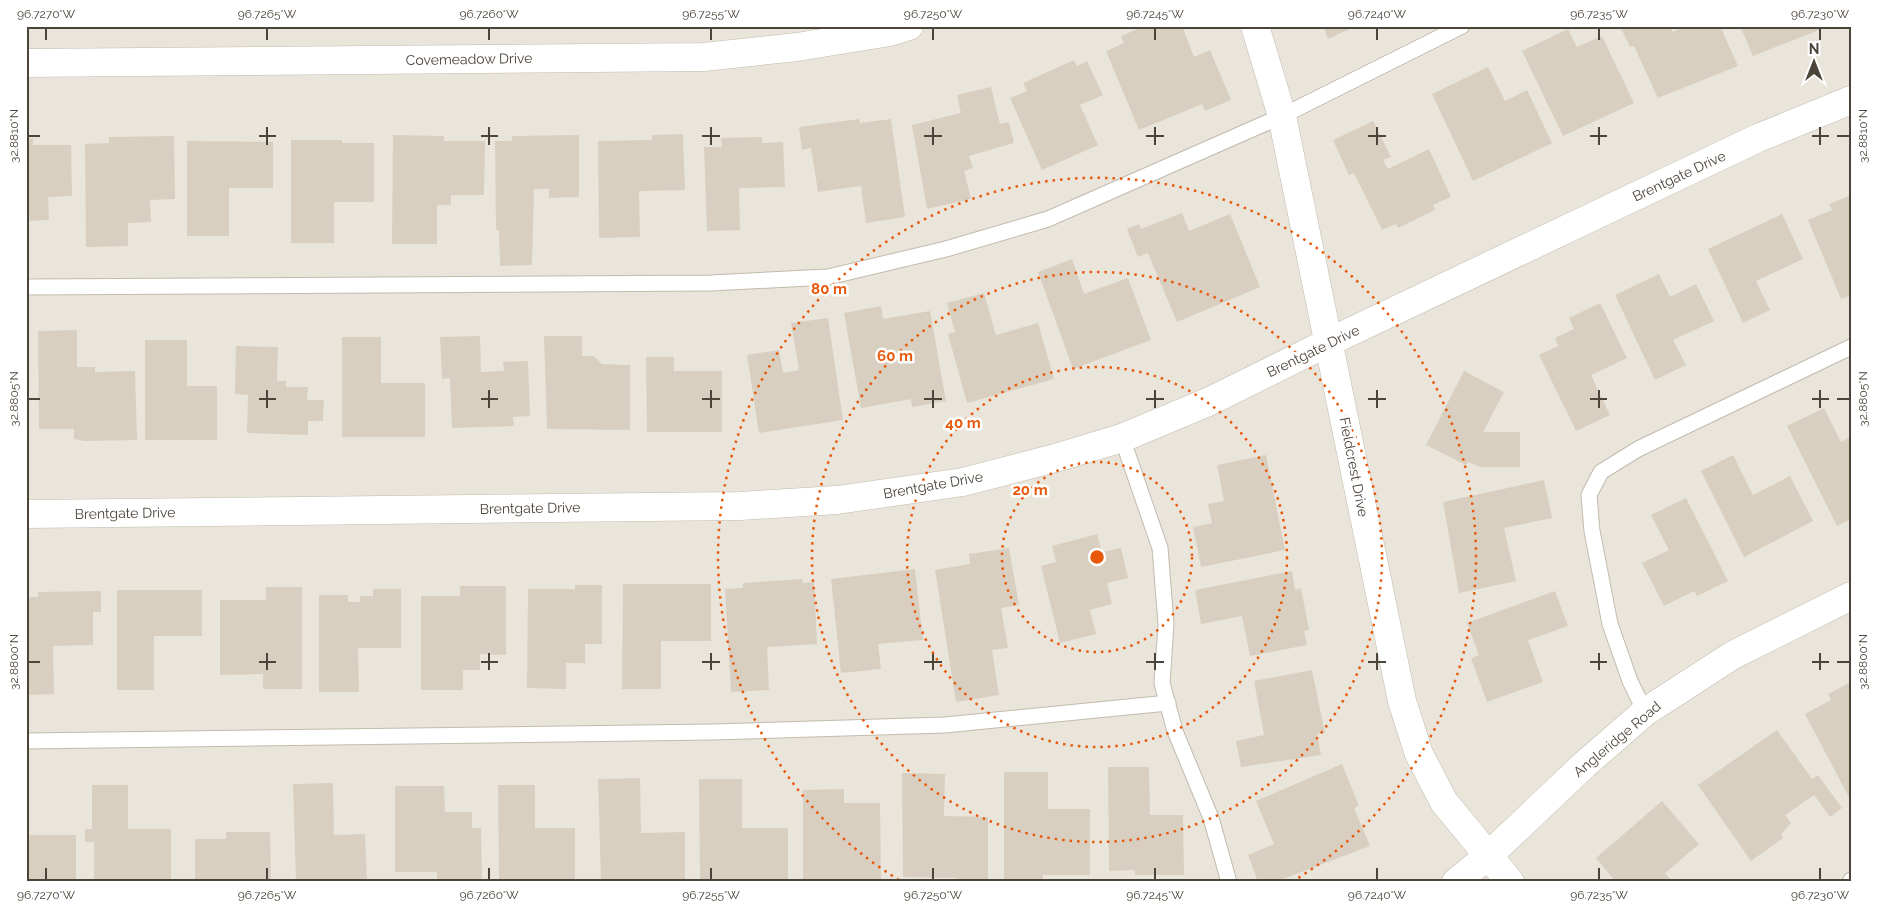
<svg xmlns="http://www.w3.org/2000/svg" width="1877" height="908" viewBox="0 0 1877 908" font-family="Raleway,sans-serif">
  <rect width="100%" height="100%" fill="#f6f3ec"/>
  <rect fill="#eae5da" x="26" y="26" width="1825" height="856"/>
  <g fill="#d8cfc1">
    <path d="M1145,26H1182L1194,57L1210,50L1231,100L1205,111L1202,104L1139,130L1106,51L1124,43L1121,36Z"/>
    <path d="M1323,26H1356L1328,39Z"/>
    <path d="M1620,26H1670L1673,32L1685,26H1720L1738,66L1658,98L1634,46L1630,47Z"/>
    <path d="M1740,26H1829L1753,56Z"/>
    <path d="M1568,29L1577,47L1602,36L1634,103L1563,136L1522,51Z"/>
    <path d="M1074,60L1077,66L1087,61L1103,95L1080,105L1098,145L1042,170L1010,98L1027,91L1023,83Z"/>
    <path d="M1488,67L1505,101L1527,90L1552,143L1473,181L1432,94Z"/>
    <path d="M991,87L1000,124L1009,122L1014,143L969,156L973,168L964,171L971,199L927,209L912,125L961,113L957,95Z"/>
    <path d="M859,119L860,123L891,119L905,217L866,223L861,186L818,192L811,148L802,150L799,127Z"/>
    <path d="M1373,121L1391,157L1383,160L1388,169L1429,149L1451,197L1433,205L1435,210L1398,228L1396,224L1382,230L1354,173L1349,175L1333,140Z"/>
    <path d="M683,134L685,190L639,191L640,237L599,238L598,141L652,140V135Z"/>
    <path d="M393,135L444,136V141H485L484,195H451V205H437V244H392Z"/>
    <path d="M579,135V197L549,198V189H534L532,265L500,266L499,230H496L495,141H512V136Z"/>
    <path d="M174,136L175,199L150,200L151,222L128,223V246L86,247L85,144L109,143V137Z"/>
    <path d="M762,137V143L783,142L785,187L739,188L740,230L707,231L704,147H722L721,138Z"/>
    <path d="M33,138V145H71L72,196L48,197L49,220L26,221V139Z"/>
    <path d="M291,140H342V143H374V202H334V243H291Z"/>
    <path d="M187,141L273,142V188H229V236H187Z"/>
    <path d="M1851,195V295L1841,299L1808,220L1832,210L1829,204Z"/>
    <path d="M1182,213L1189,231L1230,214L1260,287L1177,322L1148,253L1138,257L1127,229L1139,224L1141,229Z"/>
    <path d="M1782,214L1803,259L1756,281L1770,310L1743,323L1708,249Z"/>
    <path d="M1072,259L1084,294L1128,278L1151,340L1073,369L1038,272Z"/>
    <path d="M1659,274L1670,297L1696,284L1714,321L1673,340L1686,365L1655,380L1615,295Z"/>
    <path d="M984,293L996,335L1038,323L1054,379L967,403L948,334L955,332L947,303Z"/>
    <path d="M1600,303L1627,358L1591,375L1610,415L1576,431L1539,355L1558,346L1555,338L1574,329L1569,318Z"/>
    <path d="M881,306L883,319L930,311L946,401L912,407L911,399L861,408L844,313Z"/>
    <path d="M828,318L843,420L759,433L747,355L779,350L783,373L799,370L791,323Z"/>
    <path d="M77,330V367H95V372L135,371L137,440L84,441L74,439V429H39L38,331Z"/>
    <path d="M480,336L481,372L504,371L503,362L528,361L530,416L513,417L514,426L452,428L450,378L442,379L440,337Z"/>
    <path d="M544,336H582V356H594L602,364L630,365V430L547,429Z"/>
    <path d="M342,337H381V383H425V437H342Z"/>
    <path d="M145,340H187V386H217V440H145Z"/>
    <path d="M236,346L278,347L277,381H286V387H308L307,400H324L323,421H308V435L247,433L248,395L235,394Z"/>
    <path d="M646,357H674V371H722V432H647Z"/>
    <path d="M1464,371L1504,392L1483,432H1520V467H1481L1468,462L1466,465L1426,445Z"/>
    <path d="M1824,408L1841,442L1851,437V519L1837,526L1787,426Z"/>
    <path d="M1266,455L1285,550L1201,567L1193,527L1212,523L1208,504L1224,501L1217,465Z"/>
    <path d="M1733,455L1753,495L1790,476L1813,521L1744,557L1701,471Z"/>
    <path d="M1544,480L1552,518L1504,528L1516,581L1459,593L1443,502Z"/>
    <path d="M1686,498L1728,581L1697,596L1694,591L1664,606L1642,563L1669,550L1651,515Z"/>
    <path d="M1097,534L1102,552L1121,548L1128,578L1107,583L1112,604L1090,610L1096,634L1060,643L1041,566L1056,562L1052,546Z"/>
    <path d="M1009,548L1019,605L1001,608L1008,648L992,650L999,695L956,702L935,570L970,564L969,554Z"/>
    <path d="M915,569L923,640L878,644L881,669L841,673L831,579Z"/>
    <path d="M1292,571L1295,590L1301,588L1309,630L1304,631L1307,645L1250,656L1242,616L1201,624L1195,590Z"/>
    <path d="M802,579L803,583L814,582L817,644L767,647L769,690L731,692L725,589L743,588V583Z"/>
    <path d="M623,584H711V641H661V689H622Z"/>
    <path d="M575,585H602V644H585V663H566V689L527,688L528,589H575Z"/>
    <path d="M460,586H506V655L480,654V670H463V690H421V596H460Z"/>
    <path d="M266,587H302V689H263V674L220,675V600H266Z"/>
    <path d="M373,589H401V648H358L359,692H319V595H348V602H360V596H373Z"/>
    <path d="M117,590H202V636H154V690H117Z"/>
    <path d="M101,591V612H93V645L53,646L54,694L26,695V597H38V592Z"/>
    <path d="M1555,591L1568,626L1528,640L1543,682L1487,702L1471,658L1479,655L1467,623Z"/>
    <path d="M1312,670L1325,733L1317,734L1321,755L1241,767L1236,741L1264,735L1254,681Z"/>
    <path d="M1851,682V801L1805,714L1831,700L1828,694Z"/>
    <path d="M1777,730L1812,779L1818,775L1842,808L1830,817L1814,795L1785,815L1791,823L1781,834L1783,838L1751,861L1698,785Z"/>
    <path d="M1342,764L1359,806L1354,808L1370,846L1275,882H1258L1248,855L1274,844L1256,801Z"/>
    <path d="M1108,767H1149L1150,815H1183L1184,875H1135V870L1109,871Z"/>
    <path d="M1004,772H1048V809H1090V875H1043V882H1004Z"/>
    <path d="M902,773L945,774L944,816L988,817V882H957V878L903,877Z"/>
    <path d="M640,778L641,833L685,832V882H601L598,779Z"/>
    <path d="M699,779H742V828H788V882H700Z"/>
    <path d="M333,783L334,835L365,834L367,882H296L293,784Z"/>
    <path d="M92,785H128V829H171V882H94V842H85V829H92Z"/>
    <path d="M498,785H535V828H575V882H499Z"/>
    <path d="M395,786H444L445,812H472V828H481L482,882H437V872H395Z"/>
    <path d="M844,789V803H880L881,882H803V790Z"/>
    <path d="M1662,801L1699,844L1665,873L1673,882H1616L1596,858Z"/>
    <path d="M226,832H270L271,882H195V839H226Z"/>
    <rect x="26" y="835" width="50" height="47"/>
  </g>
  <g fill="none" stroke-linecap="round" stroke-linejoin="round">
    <defs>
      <g id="service">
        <path d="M26,287L711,283L828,277L946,249L1048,219L1282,116L1462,26"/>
        <path d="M1122,438L1160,548L1166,624L1162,683L1175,731L1211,818L1229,882"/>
        <path d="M1645,712L1630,681L1610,624L1592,531L1589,495L1601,472L1638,449L1851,347"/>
        <path d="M26,741L713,732L945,725L1168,703"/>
        <path d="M1850,882L1851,880"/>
      </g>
      <g id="minor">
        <path d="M26,63L704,57L797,47L890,32L909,26"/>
        <path d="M26,514L740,506L837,500L963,482L1059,457L1122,438L1208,402L1329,342L1758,138L1851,100"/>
        <path d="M1456,882L1488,856L1584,765L1645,712L1733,655L1851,596"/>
      </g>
      <path id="tertiary" d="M1255,26L1282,116L1402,701L1419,754L1444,802L1510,882"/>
    </defs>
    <use href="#service" stroke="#c2bbae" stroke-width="17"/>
    <use href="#minor" stroke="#c2bbae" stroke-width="29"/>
    <use href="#tertiary" stroke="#c2bbae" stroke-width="29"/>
    <use href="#service" stroke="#fff" stroke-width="15"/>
    <use href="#minor" stroke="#fff" stroke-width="28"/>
    <use href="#tertiary" stroke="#fff" stroke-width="28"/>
  </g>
  <path fill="none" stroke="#4b4439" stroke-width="2" d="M46,28V40M267,28V40M489,28V40M711,28V40M933,28V40M1155,28V40M1377,28V40M1599,28V40M1820,28V40M267,127V145M489,127V145M711,127V145M933,127V145M1155,127V145M1377,127V145M1599,127V145M1820,127V145M28,136H40M259,136H276M481,136H498M702,136H720M924,136H942M1146,136H1164M1368,136H1386M1590,136H1607M1812,136H1829M1837,136H1850M267,390V408M489,390V408M711,390V408M933,390V408M1155,390V408M1377,390V408M1599,390V408M1820,390V408M28,399H40M259,399H276M481,399H498M702,399H720M924,399H942M1146,399H1164M1368,399H1386M1590,399H1607M1812,399H1829M1837,399H1850M267,653V670M489,653V670M711,653V670M933,653V670M1155,653V670M1377,653V670M1599,653V670M1820,653V670M28,662H40M259,662H276M481,662H498M702,662H720M924,662H942M1146,662H1164M1368,662H1386M1590,662H1607M1812,662H1829M1837,662H1850M46,868V880M267,868V880M489,868V880M711,868V880M933,868V880M1155,868V880M1377,868V880M1599,868V880M1820,868V880"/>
  <g fill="none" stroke="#e8590c" stroke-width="2.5" stroke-dasharray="2.5 5">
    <circle cx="1097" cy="557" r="95"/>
    <circle cx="1097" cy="557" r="190"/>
    <circle cx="1097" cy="557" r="285"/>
    <path d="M899 880A379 379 0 1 1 1295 880"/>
  </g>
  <g text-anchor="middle" stroke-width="5" stroke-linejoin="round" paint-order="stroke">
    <g font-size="14" fill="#4b4439" stroke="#fff">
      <text transform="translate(469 59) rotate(-1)" y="5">Covemeadow Drive</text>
      <text transform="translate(1679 176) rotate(-25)" y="5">Brentgate Drive</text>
      <text transform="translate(1313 351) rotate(-26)" y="5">Brentgate Drive</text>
      <text transform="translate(1354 467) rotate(79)" y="5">Fieldcrest Drive</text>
      <text transform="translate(933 485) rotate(-10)" y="5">Brentgate Drive</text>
      <text transform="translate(530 508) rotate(-1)" y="5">Brentgate Drive</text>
      <text transform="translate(125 513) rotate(-1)" y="5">Brentgate Drive</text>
      <text transform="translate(1617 739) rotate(-40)" y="5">Angleridge Road</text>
    </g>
  </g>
  <circle cx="1097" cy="557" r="8" fill="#e8590c" stroke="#fff" stroke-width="2.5"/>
  <g font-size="15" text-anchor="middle" font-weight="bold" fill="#e8590c" stroke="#fff" stroke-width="5" stroke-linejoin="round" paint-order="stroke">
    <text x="829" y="294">80 m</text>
    <text x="895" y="361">60 m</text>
    <text x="963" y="428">40 m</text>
    <text x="1030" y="495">20 m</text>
  </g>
  <rect width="1877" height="908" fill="none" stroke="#ffffff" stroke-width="55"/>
  <g transform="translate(1814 62)" stroke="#ffffff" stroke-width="4" paint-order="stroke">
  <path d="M0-4L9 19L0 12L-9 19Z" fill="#4b4439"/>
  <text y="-8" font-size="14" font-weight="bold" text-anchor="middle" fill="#4b4439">N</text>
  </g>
  <rect x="28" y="28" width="1822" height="852" fill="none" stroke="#4b4439" stroke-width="2"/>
  <g font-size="12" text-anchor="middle" fill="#4b4439">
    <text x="46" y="18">96.7270°W</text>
    <text x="267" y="18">96.7265°W</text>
    <text x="489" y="18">96.7260°W</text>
    <text x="711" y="18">96.7255°W</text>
    <text x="933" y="18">96.7250°W</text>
    <text x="1155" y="18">96.7245°W</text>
    <text x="1377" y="18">96.7240°W</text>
    <text x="1599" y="18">96.7235°W</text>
    <text x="1820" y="18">96.7230°W</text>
    <text transform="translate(14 136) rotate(-90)" y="4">32.8810°N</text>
    <text transform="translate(1863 136) rotate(-90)" y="4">32.8810°N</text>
    <text transform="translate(14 399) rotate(-90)" y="4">32.8805°N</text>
    <text transform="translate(1863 399) rotate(-90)" y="4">32.8805°N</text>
    <text transform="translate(14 662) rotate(-90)" y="4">32.8800°N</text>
    <text transform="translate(1863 662) rotate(-90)" y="4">32.8800°N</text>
    <text x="46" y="899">96.7270°W</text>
    <text x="267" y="899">96.7265°W</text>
    <text x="489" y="899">96.7260°W</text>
    <text x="711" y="899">96.7255°W</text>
    <text x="933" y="899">96.7250°W</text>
    <text x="1155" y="899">96.7245°W</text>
    <text x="1377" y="899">96.7240°W</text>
    <text x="1599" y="899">96.7235°W</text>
    <text x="1820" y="899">96.7230°W</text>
  </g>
</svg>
